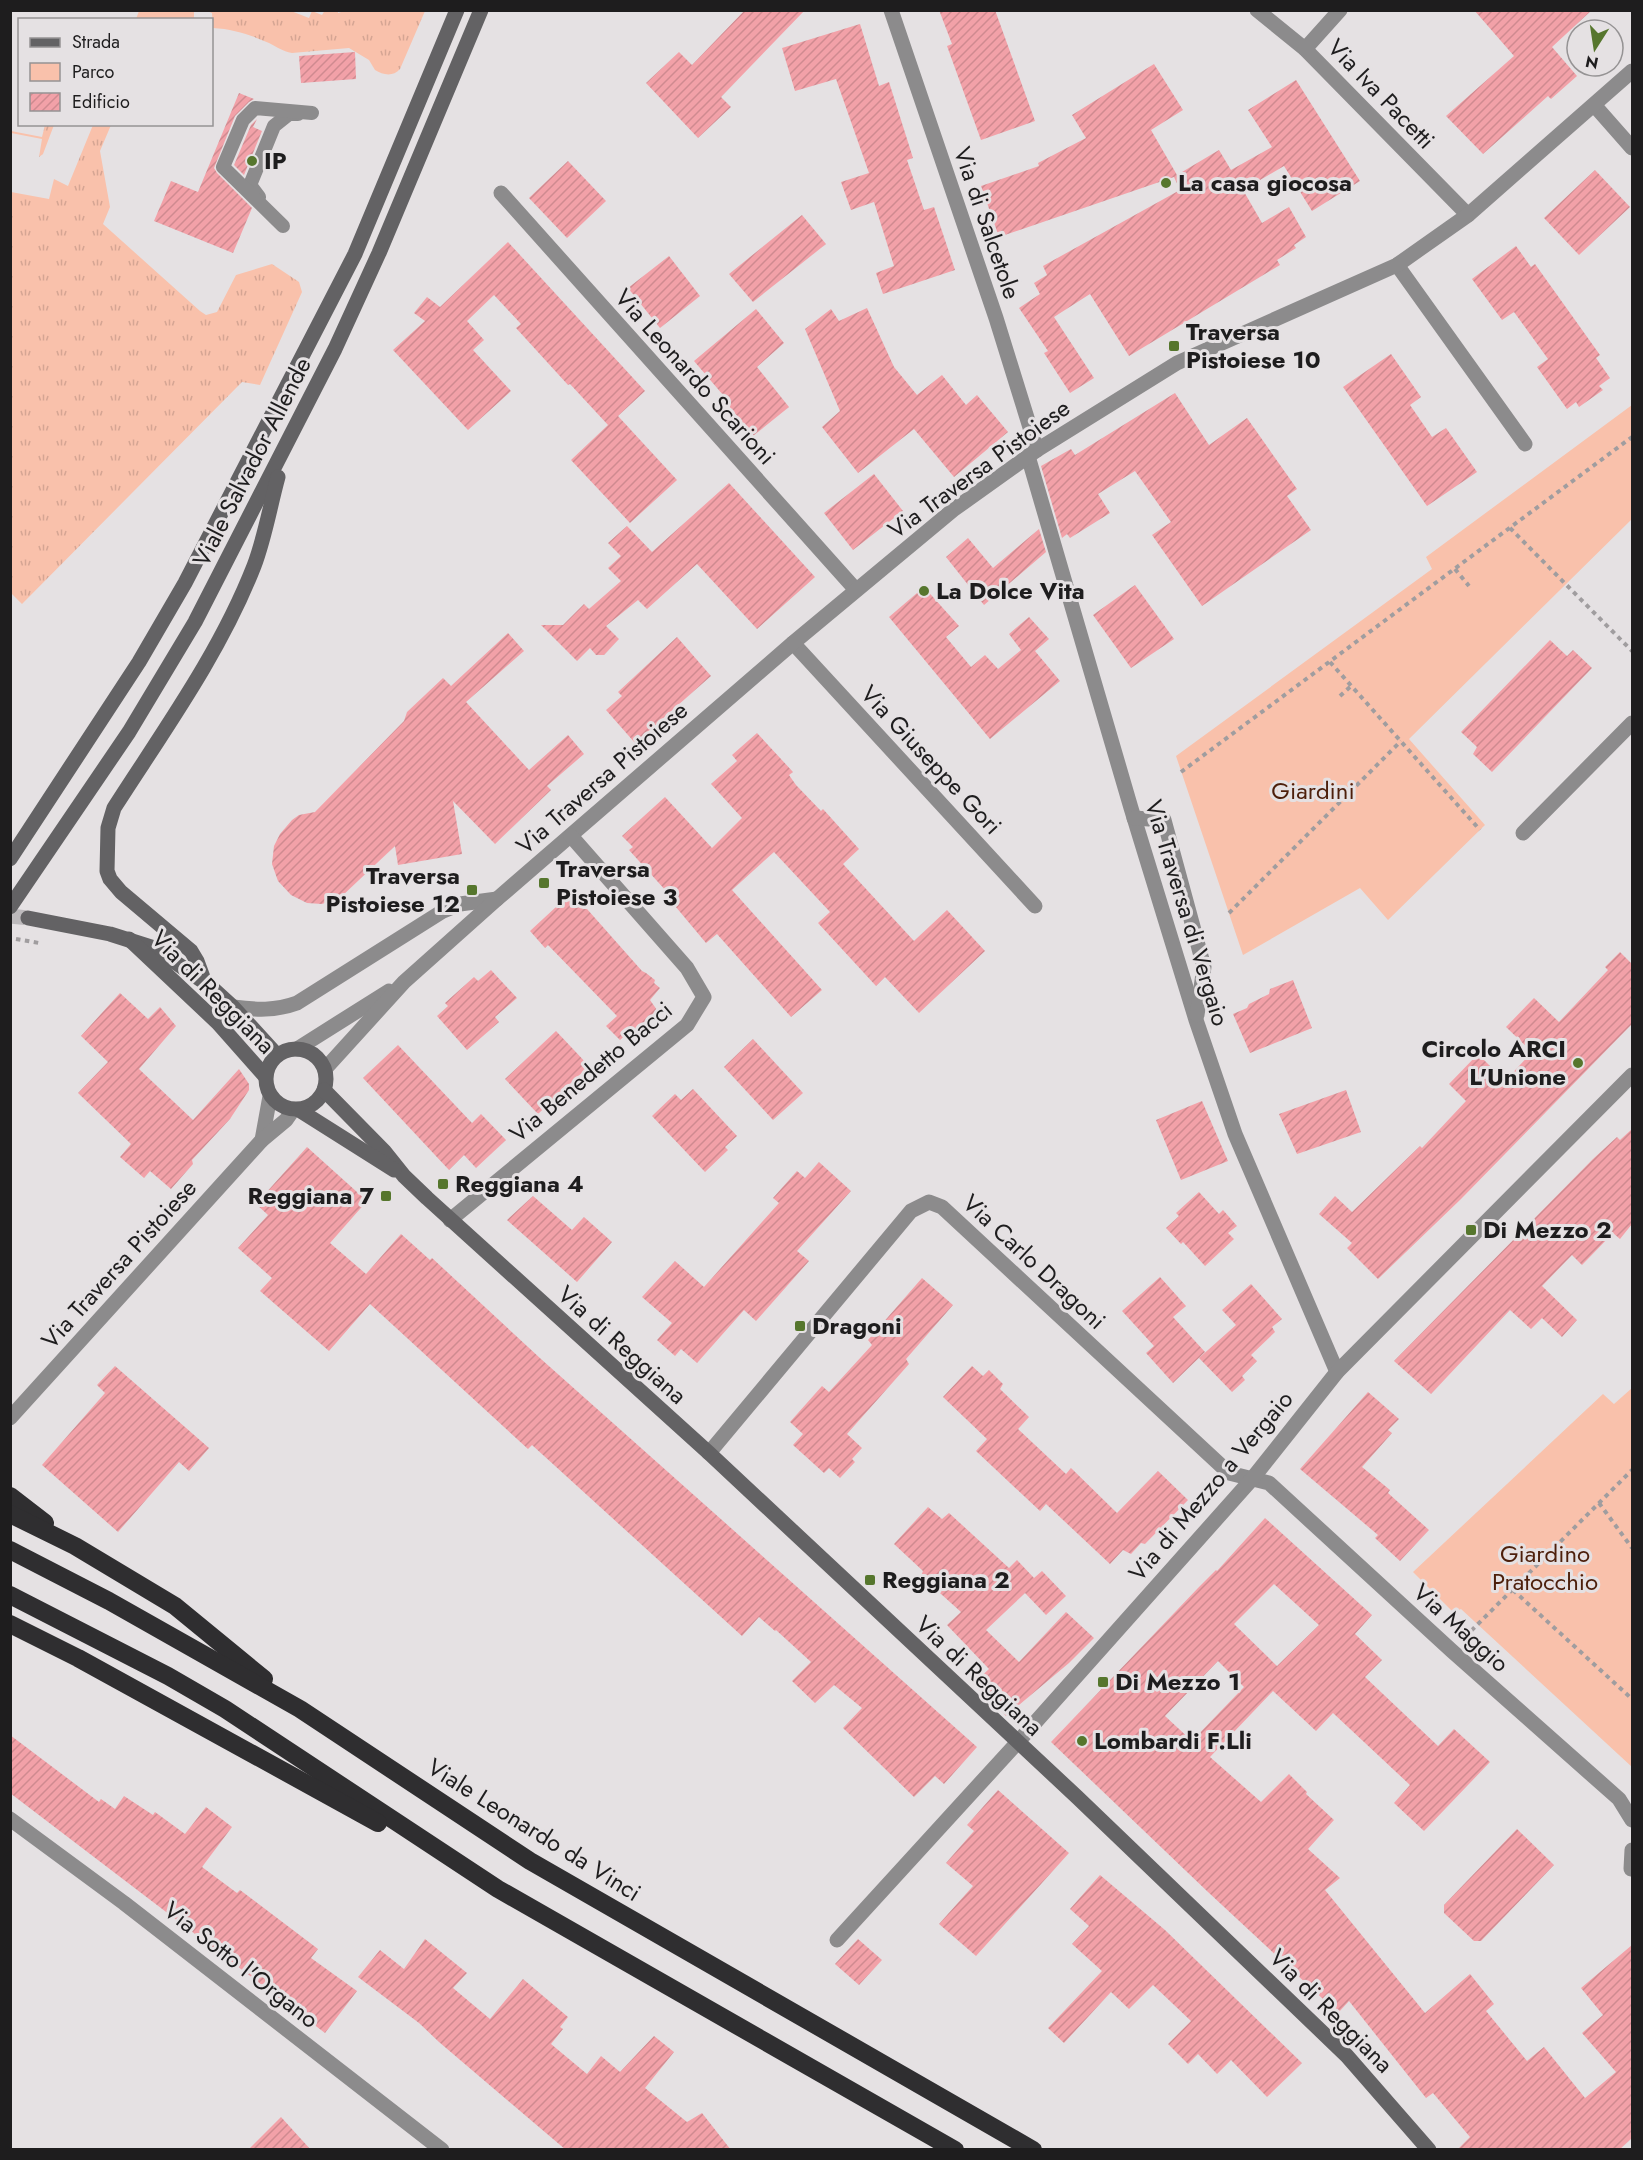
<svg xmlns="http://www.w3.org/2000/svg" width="1643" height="2160" viewBox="0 0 1643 2160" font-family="Jost,sans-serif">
  <defs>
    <pattern id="grass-tufts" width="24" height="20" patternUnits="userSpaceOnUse" patternTransform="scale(1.5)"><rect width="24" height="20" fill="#f9c1ab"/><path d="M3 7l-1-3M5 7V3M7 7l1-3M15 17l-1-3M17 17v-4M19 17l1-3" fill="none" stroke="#d5a593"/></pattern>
    <pattern id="building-hatch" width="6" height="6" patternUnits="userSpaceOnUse" patternTransform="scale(1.5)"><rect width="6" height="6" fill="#f2a1a8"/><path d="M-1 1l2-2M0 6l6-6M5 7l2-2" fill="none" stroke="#cf8a90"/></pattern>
  </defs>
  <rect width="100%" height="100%" fill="#e5e1e3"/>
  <g fill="url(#grass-tufts)">
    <path d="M325,10L338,11V13L347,10L425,11L400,69C393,77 383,75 375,70L369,60L349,48L292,53C282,51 277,47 269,43C251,35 233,29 213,28L212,13L207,11H291L309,18L312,11L322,15Z"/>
    <path d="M139,11H194V19H136Z"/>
    <path d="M45,125H54L43,154L39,157L42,139L11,133V131L42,137Z"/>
    <path d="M93,125H111L100,151L110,207L103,224L200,311L206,315L217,312L236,275L272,264L299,282L302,292L260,385L242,382L22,604L10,592L11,192L49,199L54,179L68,186Z"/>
  </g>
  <g fill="#f9c1ab">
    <path d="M1632,405V519L1409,739L1485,825L1388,920L1360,888L1243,955L1176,756L1432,569L1426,557Z"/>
    <path d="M1632,1388V1767L1461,1609L1453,1612L1413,1572L1603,1394L1614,1404Z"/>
  </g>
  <g fill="url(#building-hatch)" fill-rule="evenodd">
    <path d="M745,10H805L721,97L731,107L698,138L646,83L679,52L692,65Z"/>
    <path d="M939,10H995L1035,121L981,140L947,46L952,44Z"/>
    <path d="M1474,10H1592L1552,47L1577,76L1551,99L1548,96L1483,154L1446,116L1514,56Z"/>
    <path d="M860,24L879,86L889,82L913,158L907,160L924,210L934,207L955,270L883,294L876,273L894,266L874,202L851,210L841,182L869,173L836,79L795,91L782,48Z"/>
    <path d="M355,52L356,79L301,83L299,56Z"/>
    <path d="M1154,64L1183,110L1151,130L1177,175L1219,150L1231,170L1272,147L1248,110L1296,80L1360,181L1312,211L1284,166L1243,190L1262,223L1289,207L1306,237L1294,245L1296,248L1277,260L1280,265L1129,356L1090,294L1054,317L1094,378L1070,393L1044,353L1048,351L1019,308L1040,294L1034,283L1047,275L1043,266L1180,190L1174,177L999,237L981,186L1039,166L1038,163L1086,138L1072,115Z"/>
    <path d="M239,93L254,99L249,102L235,116L214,168L217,173L252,208L233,253L154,221L171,181L198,192Z"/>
    <path d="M257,119L253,127L262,131L244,175L234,165L251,125Z"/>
    <path d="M568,161L606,201L567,238L529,198Z"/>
    <path d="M1595,170L1630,207L1579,255L1544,218Z"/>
    <path d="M802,215L826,244L753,302L729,274Z"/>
    <path d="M508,242L645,391L618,416L677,480L630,523L571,460L608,425L570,384L568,385L516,328L521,324L494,295L467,321L484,340L473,350L511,391L468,430L393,350L425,321L414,313L427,297L440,307Z"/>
    <path d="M1516,246L1531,267L1535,264L1600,355L1596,358L1610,378L1599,386L1603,390L1579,407L1576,402L1567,409L1537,367L1548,359L1514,312L1502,320L1472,279Z"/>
    <path d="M669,256L700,296L660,328L628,288Z"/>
    <path d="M867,308L894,367L917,395L942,375L966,405L977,395L1008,432L954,477L914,429L858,473L822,427L840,411L805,329L831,309L839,321Z"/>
    <path d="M756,309L784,343L757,367L789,407L753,436L721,396L723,395L694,361Z"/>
    <path d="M1391,354L1421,397L1410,405L1432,437L1446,428L1477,472L1427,506L1343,387Z"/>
    <path d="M1175,393L1209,445L1247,418L1297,489L1287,496L1311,530L1202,606L1152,535L1171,522L1135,471L1098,494L1110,513L1070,538L1067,534L1062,538L1041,466L1071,449L1075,455Z"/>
    <path d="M874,474L903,511L853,550L824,513Z"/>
    <path d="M729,483L815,577L757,629L697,564L647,609L638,600L606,626L619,639L604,655H596L590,648L577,661L541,625H563L584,604L589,609L621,581L608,568L621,556L608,543L627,526L652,552Z"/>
    <path d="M1039,529L1046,552L984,605L946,557L968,538L993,568Z"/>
    <path d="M1135,585L1174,639L1131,668L1093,615Z"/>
    <path d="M924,587L959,626L946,637L971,667L985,655L998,669L1021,650L1009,634L1029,617L1049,639L1035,651L1060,681L990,739L889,617Z"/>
    <path d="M508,633L524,651L466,702L529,770L568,735L584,754L547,786L551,790L495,844L453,801L462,854L398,865L395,846L341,897L322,904L307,903L291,895L278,881L272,864L274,846L280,834L292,820L299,815L315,812L404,721L407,712L443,678L451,686Z"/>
    <path d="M677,637L711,676L635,743L606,710L622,696L618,692Z"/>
    <path d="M1550,640L1567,656L1573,650L1592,668L1492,772L1473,754L1477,747L1461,732Z"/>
    <path d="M757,733L793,772L789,775L796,785L821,811L823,809L859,849L843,864L914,941L947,910L985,951L919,1013L885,977L876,986L818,923L830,912L774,852L732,890L822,990L791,1017L717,934L706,943L665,894L667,892L629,850L633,847L622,836L665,797L712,848L742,818L711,784L737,761L732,755Z"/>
    <path d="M570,894L583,909H587L642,971L646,973L655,980L654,983L660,988L650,1000L657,1010L634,1032L631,1030L620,1040L606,1026L617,1016L548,945L545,948L530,931Z"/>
    <path d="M1620,952L1632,964V1024L1461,1199L1378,1279L1347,1248L1352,1243L1319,1214L1335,1196L1352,1212L1420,1146L1422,1148L1466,1101L1449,1084L1478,1054L1505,1081L1532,1052L1506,1027L1534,998L1559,1022L1608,970L1605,967Z"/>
    <path d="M491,970L517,998L495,1017L499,1022L467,1050L437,1016L448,1006L445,1003L474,977L478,981Z"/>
    <path d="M1293,980L1312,1028L1250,1053L1233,1014L1247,1008L1249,1004L1269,994L1270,989Z"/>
    <path d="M120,993L148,1019L160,1007L176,1026L139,1069L193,1120L239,1069L249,1084V1090L230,1119L192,1160L193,1164L171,1189L150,1171L144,1178L120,1157L131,1144L78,1093L108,1062L81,1036Z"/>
    <path d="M556,1031L589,1066L538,1114L505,1079Z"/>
    <path d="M753,1039L803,1093L773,1120L724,1067Z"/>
    <path d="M398,1045L472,1123L481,1114L506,1140L476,1168L464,1155L449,1170L363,1078Z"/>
    <path d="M693,1089L737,1136L725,1147L728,1150L705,1172L652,1116L675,1094L681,1100Z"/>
    <path d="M1346,1090L1361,1132L1297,1154L1279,1114Z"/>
    <path d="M1202,1101L1228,1161L1181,1180L1156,1120Z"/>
    <path d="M1632,1129V1224L1620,1239L1613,1233L1582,1265L1572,1255L1542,1286L1577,1320L1562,1337L1542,1318L1531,1329L1510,1310L1431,1394L1394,1361L1593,1159L1617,1137L1620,1140Z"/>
    <path d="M307,1147L367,1201L330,1243L366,1274L401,1234L430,1260L432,1258L541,1359L977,1747L944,1784L935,1776L914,1797L843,1728L862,1708L834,1685L815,1703L792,1681L811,1662L776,1630L775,1631L759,1617L742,1636L532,1445L528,1449L370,1304L329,1351L260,1291L272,1278L238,1248L268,1215L256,1204Z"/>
    <path d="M819,1162L851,1191L797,1251L809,1261L756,1321L744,1310L697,1363L681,1349L675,1356L657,1340L672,1323L642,1297L675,1261L704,1287L779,1203L773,1198L797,1171L805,1178Z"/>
    <path d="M1199,1192L1219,1214L1223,1210L1237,1226L1228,1233L1234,1239L1205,1266L1183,1242L1181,1244L1166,1228L1179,1216L1176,1213Z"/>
    <path d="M533,1196L572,1230L584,1217L612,1242L577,1282L507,1220Z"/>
    <path d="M1160,1277L1186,1306L1173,1317L1205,1352L1173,1383L1146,1353L1154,1346L1122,1311Z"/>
    <path d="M922,1278L953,1305L906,1359L909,1364L847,1434L862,1448L852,1459L855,1462L840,1478L829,1468L824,1473L793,1445L803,1434L790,1422L822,1386L829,1392L872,1345L868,1340Z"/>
    <path d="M1251,1284L1282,1319L1272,1327L1275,1332L1251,1355L1257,1361L1242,1376L1245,1380L1232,1392L1199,1358L1236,1325L1222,1310Z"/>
    <path d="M115,1366L209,1448L189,1471L179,1462L118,1532L42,1465L105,1393L97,1385Z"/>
    <path d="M972,1366L983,1376L989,1370L1003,1384L1000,1389L1029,1417L1018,1429L1066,1474L1071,1468L1117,1513L1158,1471L1188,1500L1145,1544L1141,1543L1131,1554L1123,1550L1110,1564L1046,1504L1040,1511L976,1451L987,1439L943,1397Z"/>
    <path d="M1368,1392L1399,1419L1388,1430L1392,1433L1362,1467L1390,1490L1388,1493L1429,1530L1400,1561L1375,1538L1378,1535L1300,1469Z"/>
    <path d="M928,1507L942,1519L949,1513L1009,1568L1017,1560L1034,1578L1042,1571L1066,1596L1046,1615L1025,1593L986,1630L1019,1662L1066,1612L1094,1638L1069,1663L1006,1716L973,1684L989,1669L947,1625L961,1612L921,1576L923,1571L894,1544Z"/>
    <path d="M1265,1518L1372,1615L1355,1634L1382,1660L1365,1677L1438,1746L1454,1729L1490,1762L1424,1831L1394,1803L1410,1785L1333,1713L1316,1731L1273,1691L1210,1757L1261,1802L1289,1774L1307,1792L1306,1794L1334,1820L1308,1849L1340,1878L1325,1890L1425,2013L1470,1974L1494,2004L1486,2011L1527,2061L1544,2047L1585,2098L1616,2072L1582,2033L1603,2015L1581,1988L1632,1945V2138L1619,2150H1457L1470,2137L1433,2093L1426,2098L1349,2001L1338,2013L1208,1892L1051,1742L1198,1588L1216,1570L1217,1571ZM1274,1584L1319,1625L1277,1666L1234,1624ZM1218,1661L1244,1687L1192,1741L1165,1716Z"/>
    <path d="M10,1735L99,1802L101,1799L115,1809L124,1796L153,1815L155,1812L185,1834L206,1807L232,1827L202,1867L237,1893L240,1890L318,1949L311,1958L357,1991L325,2033L10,1793Z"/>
    <path d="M998,1790L1069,1853L976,1956L939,1924L973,1886L946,1863L974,1831L967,1825Z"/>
    <path d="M1517,1829L1554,1865L1481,1941H1474L1444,1913V1905Z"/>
    <path d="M1100,1875L1165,1930L1302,2063L1267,2097L1231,2060L1217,2074L1198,2054L1188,2064L1168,2044L1191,2021L1153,1985L1129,2009L1111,1992L1064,2043L1048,2028L1102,1971L1072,1944L1089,1926L1070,1909Z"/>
    <path d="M425,1939L467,1973L453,1988L490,2019L523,1979L568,2017L560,2027L563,2029L551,2044L587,2074L601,2056L620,2072L654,2036L674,2052L645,2088L687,2122L702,2113L731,2150H566L439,2042L419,2023L358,1977L380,1950L404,1969Z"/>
    <path d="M858,1939L882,1960L859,1985L835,1964Z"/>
    <path d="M281,2117L311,2150H248Z"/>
  </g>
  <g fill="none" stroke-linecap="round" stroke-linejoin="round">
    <path stroke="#bdbabc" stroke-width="15" stroke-dasharray="15 8" stroke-linecap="butt" d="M10,916L28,918"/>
    <g stroke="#a09d9f" stroke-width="4" stroke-dasharray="4.5 4.5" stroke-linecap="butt">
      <path d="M1510,528L1632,651"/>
      <path d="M1455,569L1469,586"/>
      <path d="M1330,662L1480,830"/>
      <path d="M1340,696L1351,686"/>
      <path d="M1181,772L1632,437"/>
      <path d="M1229,913L1401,741"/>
      <path d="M16,939L39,943"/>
      <path d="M1599,1503L1632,1548"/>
      <path d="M1513,1590L1632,1699"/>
      <path d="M1465,1637L1632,1470"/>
    </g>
    <g stroke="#8c8b8c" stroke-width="14">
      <path d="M259,197L250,185L274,126L289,114H298"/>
      <path d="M283,226L223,167L243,120L255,108L312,113"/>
    </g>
    <g stroke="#8c8b8c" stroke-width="15">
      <path d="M891,10L996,318L1037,450"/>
      <path d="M1257,10L1305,49L1468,215"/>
      <path d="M1305,49L1340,10"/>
      <path d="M1595,106L1632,148"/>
      <path d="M501,193L856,590"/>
      <path d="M1397,265L1525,444"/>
      <path d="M1028,456L1131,808L1196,1020L1235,1134L1337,1372"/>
      <path d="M793,643L1035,906"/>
      <path d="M1134,818L1164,820L1204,967L1197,1015"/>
      <path d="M1523,833L1632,723"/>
      <path d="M233,1007C256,1010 275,1011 297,1003L443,911L460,904L497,899"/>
      <path d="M297,1049L389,991"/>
      <path d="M325,1069L404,982L497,899L793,643L953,510L1037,450L1177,363L1397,265L1468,215L1632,71"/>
      <path d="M262,1140L270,1096"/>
      <path d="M450,1220L687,1025L704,997L687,968L571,836"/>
      <path d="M10,1418L262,1140L286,1120L293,1110"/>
      <path d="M709,1453L911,1211L929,1202L942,1207L1229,1473L1269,1483L1452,1651L1619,1799L1632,1820"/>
      <path d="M10,1819L124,1903L442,2150"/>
      <path d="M1631,1869L1632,1850"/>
      <path d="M837,1940L1017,1743L1252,1479L1337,1372L1632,1075"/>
    </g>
    <g stroke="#636264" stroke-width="15">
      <path d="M10,859L139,662L185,583L355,254L457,10"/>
      <path d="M10,907L129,732L195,622L335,349L379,253L481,10"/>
      <path d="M28,918L110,934L154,948L210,986L233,1007L277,1055"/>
      <path d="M129,939L218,1023L265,1076"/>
      <path d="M204,980L197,961L191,951L121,892L110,879L107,871L108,828L114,808C164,730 220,653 254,566C265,537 270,506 278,477"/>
      <circle cx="296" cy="1079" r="30"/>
      <path d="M324,1090L384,1151L404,1176L427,1198L709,1453L1077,1797L1347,2056L1429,2150"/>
      <path d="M299,1110L394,1170"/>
    </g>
    <g stroke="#2f2e30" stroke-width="18">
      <path d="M10,1496L45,1523"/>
      <path d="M10,1514L75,1546L175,1606L264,1679"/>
      <path d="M10,1550L109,1601L300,1709L530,1861L1033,2150"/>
      <path d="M10,1595L168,1676L225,1709L498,1889L955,2150"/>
      <path d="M10,1624L78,1658L378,1823"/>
    </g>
  </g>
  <g fill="#56762d" stroke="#e5e1e3" stroke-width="2">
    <circle cx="252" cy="161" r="6"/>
    <circle cx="1166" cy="183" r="6"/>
    <rect x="1168" y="340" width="12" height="12" rx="3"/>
    <circle cx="924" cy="591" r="6"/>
    <rect x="538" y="877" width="12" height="12" rx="3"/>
    <rect x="466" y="884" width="12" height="12" rx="3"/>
    <circle cx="1578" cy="1063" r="6"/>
    <rect x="437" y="1178" width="12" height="12" rx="3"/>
    <rect x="380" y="1190" width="12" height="12" rx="3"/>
    <rect x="1465" y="1224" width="12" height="12" rx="3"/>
    <rect x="794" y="1320" width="12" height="12" rx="3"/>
    <rect x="864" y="1574" width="12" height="12" rx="3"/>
    <rect x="1097" y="1676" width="12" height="12" rx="3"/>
    <circle cx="1082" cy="1741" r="6"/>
  </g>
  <g text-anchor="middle" stroke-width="6" stroke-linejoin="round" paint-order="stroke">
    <g font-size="24" fill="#1e1d1e" stroke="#e5e1e3">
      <text transform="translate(1381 94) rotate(46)" y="8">Via Iva Pacetti</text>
      <text transform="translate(987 223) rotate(71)" y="8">Via di Salcetole</text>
      <text transform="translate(695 377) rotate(48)" y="8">Via Leonardo Scarioni</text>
      <text transform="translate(252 462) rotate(-63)" y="8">Viale Salvador Allende</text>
      <text transform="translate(979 469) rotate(-36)" y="8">Via Traversa Pistoiese</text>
      <text transform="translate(931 760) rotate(47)" y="8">Via Giuseppe Gori</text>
      <text transform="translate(602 778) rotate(-41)" y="8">Via Traversa Pistoiese</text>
      <text transform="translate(1187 913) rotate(73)" y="8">Via Traversa di Vergaio</text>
      <text transform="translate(213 992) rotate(45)" y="8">Via di Reggiana</text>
      <text transform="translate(591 1072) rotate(-40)" y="8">Via Benedetto Bacci</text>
      <text transform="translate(1034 1262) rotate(43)" y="8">Via Carlo Dragoni</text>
      <text transform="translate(119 1264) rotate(-48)" y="8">Via Traversa Pistoiese</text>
      <text transform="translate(622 1345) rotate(42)" y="8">Via di Reggiana</text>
      <text transform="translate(1211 1486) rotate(-50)" y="8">Via di Mezzo a Vergaio</text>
      <text transform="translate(1461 1628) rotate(42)" y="8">Via Maggio</text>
      <text transform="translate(979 1676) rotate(43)" y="8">Via di Reggiana</text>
      <text transform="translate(534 1830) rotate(32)" y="8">Viale Leonardo da Vinci</text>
      <text transform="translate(241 1965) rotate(38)" y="8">Via Sotto l'Organo</text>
      <text transform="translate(1331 2011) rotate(45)" y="8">Via di Reggiana</text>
    </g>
    <g font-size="24" font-weight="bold" fill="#1e1d1e" stroke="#e5e1e3" text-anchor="start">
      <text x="264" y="169">IP</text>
      <text x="1178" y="191">La casa giocosa</text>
      <text x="1186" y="340">Traversa<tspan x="1186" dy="28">Pistoiese 10</tspan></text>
      <text x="936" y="599">La Dolce Vita</text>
      <text x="556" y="877">Traversa<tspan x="556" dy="28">Pistoiese 3</tspan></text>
      <text x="460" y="884" text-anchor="end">Traversa<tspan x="460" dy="28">Pistoiese 12</tspan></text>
      <text x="1566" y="1057" text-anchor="end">Circolo ARCI<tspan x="1566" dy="28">L'Unione</tspan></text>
      <text x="455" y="1192">Reggiana 4</text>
      <text x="374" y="1204" text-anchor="end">Reggiana 7</text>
      <text x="1483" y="1238">Di Mezzo 2</text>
      <text x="812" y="1334">Dragoni</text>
      <text x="882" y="1588">Reggiana 2</text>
      <text x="1115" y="1690">Di Mezzo 1</text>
      <text x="1094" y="1749">Lombardi F.Lli</text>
    </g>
    <g font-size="24" fill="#4d1f0b" stroke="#e5e1e3">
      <text x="1313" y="799">Giardini</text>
      <text x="1545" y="1562">Giardino<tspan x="1545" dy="28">Pratocchio</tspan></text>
    </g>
  </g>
  <rect width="1643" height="2160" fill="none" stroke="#1e1d1e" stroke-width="24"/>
  <rect x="18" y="18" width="195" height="108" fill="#e5e1e3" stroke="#959394" stroke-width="1.5"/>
  <rect x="30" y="38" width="30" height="9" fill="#636264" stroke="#959394" stroke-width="1.5"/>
  <text x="72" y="48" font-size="18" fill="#1e1d1e">Strada</text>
  <rect x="30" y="63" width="30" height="18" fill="#f9c1ab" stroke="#959394" stroke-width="1.5"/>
  <text x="72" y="78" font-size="18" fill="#1e1d1e">Parco</text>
  <rect x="30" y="93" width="30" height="18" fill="url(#building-hatch)" stroke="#959394" stroke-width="1.5"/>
  <text x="72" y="108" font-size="18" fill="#1e1d1e">Edificio</text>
  <g transform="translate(1595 48) rotate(192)"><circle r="28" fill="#e5e1e3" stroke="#959394" stroke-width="1.5"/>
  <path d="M0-4.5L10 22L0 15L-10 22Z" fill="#56762d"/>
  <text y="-9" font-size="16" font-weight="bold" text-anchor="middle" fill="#1e1d1e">N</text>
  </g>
</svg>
